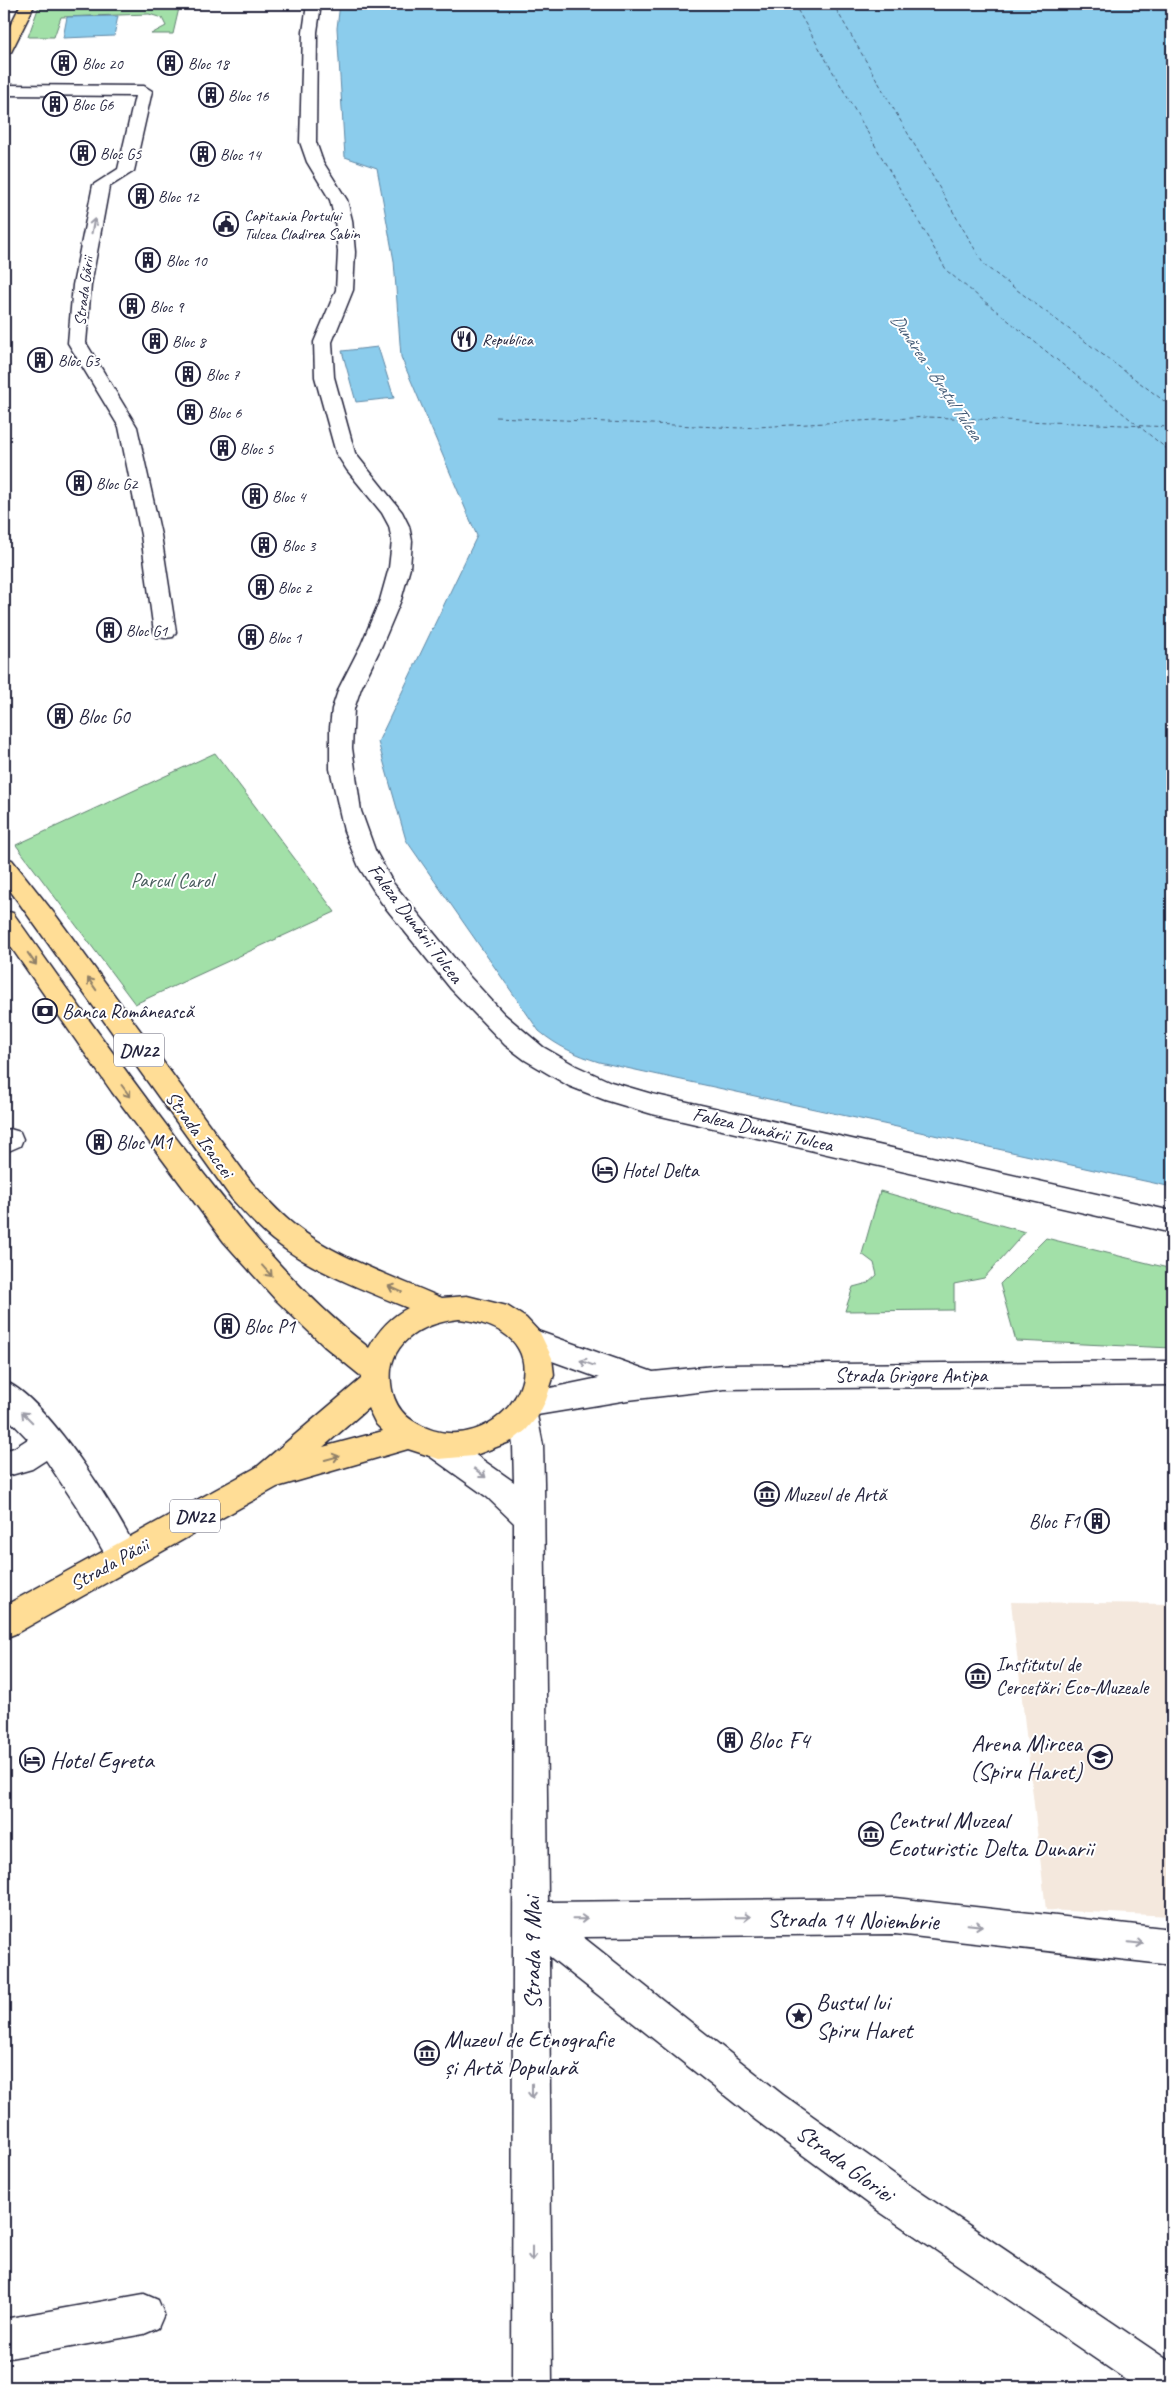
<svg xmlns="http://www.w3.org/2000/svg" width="1176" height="2391" viewBox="0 0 1176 2391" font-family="Caveat,sans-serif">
  <rect width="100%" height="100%" fill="#fff"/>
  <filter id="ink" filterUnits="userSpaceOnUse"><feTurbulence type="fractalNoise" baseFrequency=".02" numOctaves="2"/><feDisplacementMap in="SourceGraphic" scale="10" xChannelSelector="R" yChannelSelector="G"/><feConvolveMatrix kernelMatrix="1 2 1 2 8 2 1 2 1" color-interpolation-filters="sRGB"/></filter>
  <g filter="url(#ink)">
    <path fill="#f4e8dd" d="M1011,1602L1172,1604V1916L1046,1910Z"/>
    <g fill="#a2e0a8" stroke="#628172">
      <path d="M93,4H180L173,34H151L166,26L162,18L149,14L61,17L54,37H28L39,6Z"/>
      <path d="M215,753L335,912L135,1004L16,845Z"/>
      <path d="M880,1191L1025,1232L984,1278L954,1284V1310L845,1311L853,1287L868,1283L877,1275L874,1263L862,1254Z"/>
      <path d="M1046,1238L1172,1269V1348L1016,1341L1000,1284Z"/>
    </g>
    <g fill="#8bccec" stroke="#6188a5">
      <path d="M340,4H1172V1187L599,1062C576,1055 557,1046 539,1031L406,840L378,742L477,536L401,357L394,261L377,168L345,157L337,28Z"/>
      <path d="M118,16L114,36L63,38L67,17Z"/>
      <path d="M378,347L394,398L356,402L342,351Z"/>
    </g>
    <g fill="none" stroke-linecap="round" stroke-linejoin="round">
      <g stroke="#475e79" stroke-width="1" stroke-dasharray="4 3" stroke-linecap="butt">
        <path d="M794,4L947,271L1172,453"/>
        <path d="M833,4L984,265L1172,407"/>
        <path d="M496,417L740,428L927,417L1172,427"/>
      </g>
      <defs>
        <g id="minor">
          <path d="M307,4H321L317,32L316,142L323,162L347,200L352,220L355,252L353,290L332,342L334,377L355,453L402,512L409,526L412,541L410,568L401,600L382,645L361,688L354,709L352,748L361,811L375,850L393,883L469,976L504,1014L543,1047L576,1066L611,1082L652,1094L1172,1211V1233L652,1114L605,1100L569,1086L525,1060L505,1045L451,989L381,902L359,867L344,831L330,769V728L332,709L339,688L361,645L380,600L389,568L392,541L389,526L382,513L347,470L336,453L315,377L314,342L336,290L338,252L335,220L330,200L307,162L300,142L303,32Z"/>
          <path d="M4,85L144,86L152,91L134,171L109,187L91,285L86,343L137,427L161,535L176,632L173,637L165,638L157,637L154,632L141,535L119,427L68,343L73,285L93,185L118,169L135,96L4,95Z"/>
          <path d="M10,1129L20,1132L23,1139L20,1146L4,1153V1131Z"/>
          <path d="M529,1328L653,1372L724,1365L1172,1361V1385L724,1389L628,1400L537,1415L543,1445L544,1482L548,1902L895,1898L1172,1929V1965L895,1934L583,1937L783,2095L908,2184L1172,2363V2387H1137L880,2212L757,2121L549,1956L552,2387H512L514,1523L487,1497L428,1455L424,1446L428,1437L439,1433L450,1437L514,1482L513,1445L508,1416L512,1407L518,1405L521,1394L599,1378L519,1349L514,1340L519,1331Z"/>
          <path d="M4,1381C45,1396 120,1514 139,1556L134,1566L123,1570L112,1566L79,1510L46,1460L32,1469L4,1477V1451L14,1448L28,1439L4,1414Z"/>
          <path d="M144,2294L158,2300L164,2314L158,2328L144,2334L4,2359V2319Z"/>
        </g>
        <g id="major">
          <path d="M21,4H35L11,52L4,56V38Z"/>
          <path d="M4,858L12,860L57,917L252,1183C265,1197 278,1212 293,1224C336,1258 392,1276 442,1298L467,1296L507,1306L526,1318L540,1333L552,1358L554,1375L546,1400L538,1416L526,1430L512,1441L473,1456L439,1459L408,1449L277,1487L15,1634L4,1638V1606L257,1467L361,1379V1376L324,1346L276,1300L224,1242L112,1092L4,937V911L13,913C68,991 124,1070 182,1146C240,1221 294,1289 369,1348C378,1331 390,1317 408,1308C362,1289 312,1271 273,1240C258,1228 245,1213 232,1199L4,882ZM459,1319C588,1333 498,1475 413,1421C395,1410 389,1389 391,1369C396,1336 430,1322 459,1319ZM368,1408L376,1424L383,1431L323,1447Z"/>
        </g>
      </defs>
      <use href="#minor" stroke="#22223b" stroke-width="3"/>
      <use href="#major" stroke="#22223b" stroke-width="3"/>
      <use href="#minor" fill="#fff" fill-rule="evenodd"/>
      <use href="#major" fill="#ffdd96" fill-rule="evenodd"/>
    </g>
    <defs><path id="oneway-shaft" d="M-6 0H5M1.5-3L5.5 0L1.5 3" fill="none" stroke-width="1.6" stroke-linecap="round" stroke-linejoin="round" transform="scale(1.25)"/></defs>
    <g stroke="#9c9ca7">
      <use href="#oneway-shaft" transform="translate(93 226) rotate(-79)"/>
      <use href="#oneway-shaft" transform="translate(587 1363) rotate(-160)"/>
      <use href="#oneway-shaft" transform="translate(27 1417) rotate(-135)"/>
      <use href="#oneway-shaft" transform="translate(480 1473) rotate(38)"/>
      <use href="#oneway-shaft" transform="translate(743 1917) rotate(-1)"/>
      <use href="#oneway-shaft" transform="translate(580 1919) rotate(-1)"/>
      <use href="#oneway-shaft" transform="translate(975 1925) rotate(6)"/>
      <use href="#oneway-shaft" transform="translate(1136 1943) rotate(6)"/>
      <use href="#oneway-shaft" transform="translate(532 2091) rotate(90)"/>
      <use href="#oneway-shaft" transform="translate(532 2254) rotate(90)"/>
    </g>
    <g stroke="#908068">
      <use href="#oneway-shaft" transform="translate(32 959) rotate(55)"/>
      <use href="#oneway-shaft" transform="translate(92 984) rotate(-125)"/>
      <use href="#oneway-shaft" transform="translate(126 1091) rotate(53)"/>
      <use href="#oneway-shaft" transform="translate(267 1271) rotate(48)"/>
      <use href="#oneway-shaft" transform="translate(395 1289) rotate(-156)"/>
      <use href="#oneway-shaft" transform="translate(332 1458) rotate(-15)"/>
    </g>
  </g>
  <defs>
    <symbol id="building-ring" viewBox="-11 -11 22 22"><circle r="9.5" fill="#fff" stroke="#22223b" stroke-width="1.5"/><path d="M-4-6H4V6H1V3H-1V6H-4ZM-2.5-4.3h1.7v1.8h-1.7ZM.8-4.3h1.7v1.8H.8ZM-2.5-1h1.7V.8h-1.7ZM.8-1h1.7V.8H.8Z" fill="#22223b"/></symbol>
    <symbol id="civic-ring" viewBox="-11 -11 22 22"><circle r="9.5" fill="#fff" stroke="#22223b" stroke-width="1.5"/><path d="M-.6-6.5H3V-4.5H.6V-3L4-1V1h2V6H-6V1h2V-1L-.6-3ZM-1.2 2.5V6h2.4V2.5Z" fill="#22223b"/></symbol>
    <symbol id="restaurant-ring" viewBox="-11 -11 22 22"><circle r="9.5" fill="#fff" stroke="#22223b" stroke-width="1.5"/><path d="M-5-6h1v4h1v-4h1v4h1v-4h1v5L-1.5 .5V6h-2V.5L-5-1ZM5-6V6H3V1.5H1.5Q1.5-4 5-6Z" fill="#22223b"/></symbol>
    <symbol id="bank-ring" viewBox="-11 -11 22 22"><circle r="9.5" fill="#fff" stroke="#22223b" stroke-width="1.5"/><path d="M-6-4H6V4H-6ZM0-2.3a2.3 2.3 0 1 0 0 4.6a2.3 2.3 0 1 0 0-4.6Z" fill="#22223b"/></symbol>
    <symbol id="hotel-ring" viewBox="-11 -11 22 22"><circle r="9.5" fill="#fff" stroke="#22223b" stroke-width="1.5"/><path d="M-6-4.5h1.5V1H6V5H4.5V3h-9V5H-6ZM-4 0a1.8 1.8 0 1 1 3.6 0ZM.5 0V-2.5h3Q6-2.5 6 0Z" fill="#22223b"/></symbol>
    <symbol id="museum-ring" viewBox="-11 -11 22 22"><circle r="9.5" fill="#fff" stroke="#22223b" stroke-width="1.5"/><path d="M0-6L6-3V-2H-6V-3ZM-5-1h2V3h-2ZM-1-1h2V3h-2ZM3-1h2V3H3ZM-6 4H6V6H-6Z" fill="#22223b"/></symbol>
    <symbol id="school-ring" viewBox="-11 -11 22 22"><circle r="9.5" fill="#fff" stroke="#22223b" stroke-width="1.5"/><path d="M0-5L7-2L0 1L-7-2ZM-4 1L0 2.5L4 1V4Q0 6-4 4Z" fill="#22223b"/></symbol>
    <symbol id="sight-ring" viewBox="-11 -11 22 22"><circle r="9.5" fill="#fff" stroke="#22223b" stroke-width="1.5"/><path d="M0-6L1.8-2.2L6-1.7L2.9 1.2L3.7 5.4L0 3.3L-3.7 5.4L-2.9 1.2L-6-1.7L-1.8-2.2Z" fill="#22223b"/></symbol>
  </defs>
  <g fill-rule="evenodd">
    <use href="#building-ring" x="50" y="49" width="28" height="28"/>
    <use href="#building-ring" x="156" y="49" width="28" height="28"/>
    <use href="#building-ring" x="197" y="81" width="28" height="28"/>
    <use href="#building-ring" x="41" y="90" width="28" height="28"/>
    <use href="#building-ring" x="69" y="139" width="28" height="28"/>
    <use href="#building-ring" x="189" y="140" width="28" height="28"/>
    <use href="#building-ring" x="127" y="182" width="28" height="28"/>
    <use href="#civic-ring" x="212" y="210" width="28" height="28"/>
    <use href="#building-ring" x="134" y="246" width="28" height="28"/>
    <use href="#building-ring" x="118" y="292" width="28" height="28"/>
    <use href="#restaurant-ring" x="450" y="325" width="28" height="28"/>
    <use href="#building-ring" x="141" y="327" width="28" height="28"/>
    <use href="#building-ring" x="26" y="346" width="28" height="28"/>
    <use href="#building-ring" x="174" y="360" width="28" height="28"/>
    <use href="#building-ring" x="176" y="398" width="28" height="28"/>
    <use href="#building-ring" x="209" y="434" width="28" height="28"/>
    <use href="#building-ring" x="65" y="469" width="28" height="28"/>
    <use href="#building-ring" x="241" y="482" width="28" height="28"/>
    <use href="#building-ring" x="250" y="531" width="28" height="28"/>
    <use href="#building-ring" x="247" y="573" width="28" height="28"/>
    <use href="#building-ring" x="95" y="616" width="28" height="28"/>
    <use href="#building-ring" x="237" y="623" width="28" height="28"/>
    <use href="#building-ring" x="46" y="702" width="28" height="28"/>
    <use href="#bank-ring" x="31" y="997" width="28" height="28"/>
    <use href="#building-ring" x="85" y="1128" width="28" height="28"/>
    <use href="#hotel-ring" x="591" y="1156" width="28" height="28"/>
    <use href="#building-ring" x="213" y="1312" width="28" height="28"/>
    <use href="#museum-ring" x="753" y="1480" width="28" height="28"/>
    <use href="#building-ring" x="1083" y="1507" width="28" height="28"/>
    <use href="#museum-ring" x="964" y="1662" width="28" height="28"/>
    <use href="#building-ring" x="716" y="1726" width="28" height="28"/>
    <use href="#school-ring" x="1086" y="1743" width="28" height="28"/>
    <use href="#hotel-ring" x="18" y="1746" width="28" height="28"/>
    <use href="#museum-ring" x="857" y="1820" width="28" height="28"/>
    <use href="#sight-ring" x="785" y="2002" width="28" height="28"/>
    <use href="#museum-ring" x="413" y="2039" width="28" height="28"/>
  </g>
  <g text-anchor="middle" stroke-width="4" stroke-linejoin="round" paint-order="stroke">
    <g font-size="16" fill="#22223b" stroke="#fff" text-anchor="start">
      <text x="82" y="69">Bloc 20</text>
      <text x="188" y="69">Bloc 18</text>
      <text x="228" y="101">Bloc 16</text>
      <text x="72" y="110">Bloc G6</text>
      <text x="100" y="159">Bloc G5</text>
      <text x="220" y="160">Bloc 14</text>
      <text x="158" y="202">Bloc 12</text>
      <text x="244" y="221">Capitania Portului<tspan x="244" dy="18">Tulcea Cladirea Sabin</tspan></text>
      <text x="166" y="266">Bloc 10</text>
      <text x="150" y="312">Bloc 9</text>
      <text x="482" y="345">Republica</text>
      <text x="172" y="347">Bloc 8</text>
      <text x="58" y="366">Bloc G3</text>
      <text x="206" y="380">Bloc 7</text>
      <text x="208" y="418">Bloc 6</text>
      <text x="240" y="454">Bloc 5</text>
      <text x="96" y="489">Bloc G2</text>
      <text x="272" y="502">Bloc 4</text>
      <text x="282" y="551">Bloc 3</text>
      <text x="278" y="593">Bloc 2</text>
      <text x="126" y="636">Bloc G1</text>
      <text x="268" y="643">Bloc 1</text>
    </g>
    <g font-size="16" fill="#22223b" stroke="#fff">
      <text transform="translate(83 291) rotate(-83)" y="6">Strada Gării</text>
    </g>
    <g font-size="18" font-style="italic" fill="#475e79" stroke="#fff">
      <text transform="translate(937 377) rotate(56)" y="6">Dunărea - Brațul Tulcea</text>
    </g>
    <g fill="#fff" stroke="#646476" stroke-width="1">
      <rect x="114" y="1033.5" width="50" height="33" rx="4"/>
      <rect x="170" y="1499.5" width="50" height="33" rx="4"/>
    </g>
    <g font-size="19" font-weight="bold" fill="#22223b">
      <text x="139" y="1057">DN22</text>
      <text x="195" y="1523">DN22</text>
    </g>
    <g font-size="20" fill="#22223b" stroke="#fff" text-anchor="start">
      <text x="78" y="723">Bloc G0</text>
      <text x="62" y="1018">Banca Românească</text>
      <text x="116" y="1149">Bloc M1</text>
      <text x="622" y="1177">Hotel Delta</text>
      <text x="244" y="1333">Bloc P1</text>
      <text x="784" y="1501">Muzeul de Artă</text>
      <text x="1080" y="1528" text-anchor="end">Bloc F1</text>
      <text x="996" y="1671">Institutul de<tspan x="996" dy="23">Cercetări Eco-Muzeale</tspan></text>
    </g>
    <g font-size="20" fill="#485b5c" stroke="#fff">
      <text x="172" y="887">Parcul Carol</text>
    </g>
    <g font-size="20" fill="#22223b" stroke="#fff">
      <text transform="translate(416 923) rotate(53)" y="7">Faleza Dunării Tulcea</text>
      <text transform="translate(763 1129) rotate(13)" y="7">Faleza Dunării Tulcea</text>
      <text transform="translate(200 1134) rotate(54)" y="7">Strada Isaccei</text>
      <text x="911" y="1382">Strada Grigore Antipa</text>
      <text transform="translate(109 1564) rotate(-29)" y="7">Strada Păcii</text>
    </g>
    <g font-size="24" fill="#22223b" stroke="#fff" text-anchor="start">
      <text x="748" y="1748">Bloc F4</text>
      <text x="1082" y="1751" text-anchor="end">Arena Mircea<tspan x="1082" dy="28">(Spiru Haret)</tspan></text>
      <text x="50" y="1768">Hotel Egreta</text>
      <text x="888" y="1828">Centrul Muzeal<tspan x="888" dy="28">Ecoturistic Delta Dunarii</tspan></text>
      <text x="816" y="2010">Bustul lui<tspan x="816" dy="28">Spiru Haret</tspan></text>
      <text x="444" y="2047">Muzeul de Etnografie<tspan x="444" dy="28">și Artă Populară</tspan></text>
    </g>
    <g font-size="24" fill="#22223b" stroke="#fff">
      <text transform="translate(853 1920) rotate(1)" y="8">Strada 14 Noiembrie</text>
      <text transform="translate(532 1953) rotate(-90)" y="8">Strada 9 Mai</text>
      <text transform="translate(845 2163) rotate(36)" y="8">Strada Gloriei</text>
    </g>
  </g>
  <rect width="1176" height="2391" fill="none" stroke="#fff" stroke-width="20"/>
  <rect x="10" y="10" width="1156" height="2371" fill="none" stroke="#22223b" stroke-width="2" filter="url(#ink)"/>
</svg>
